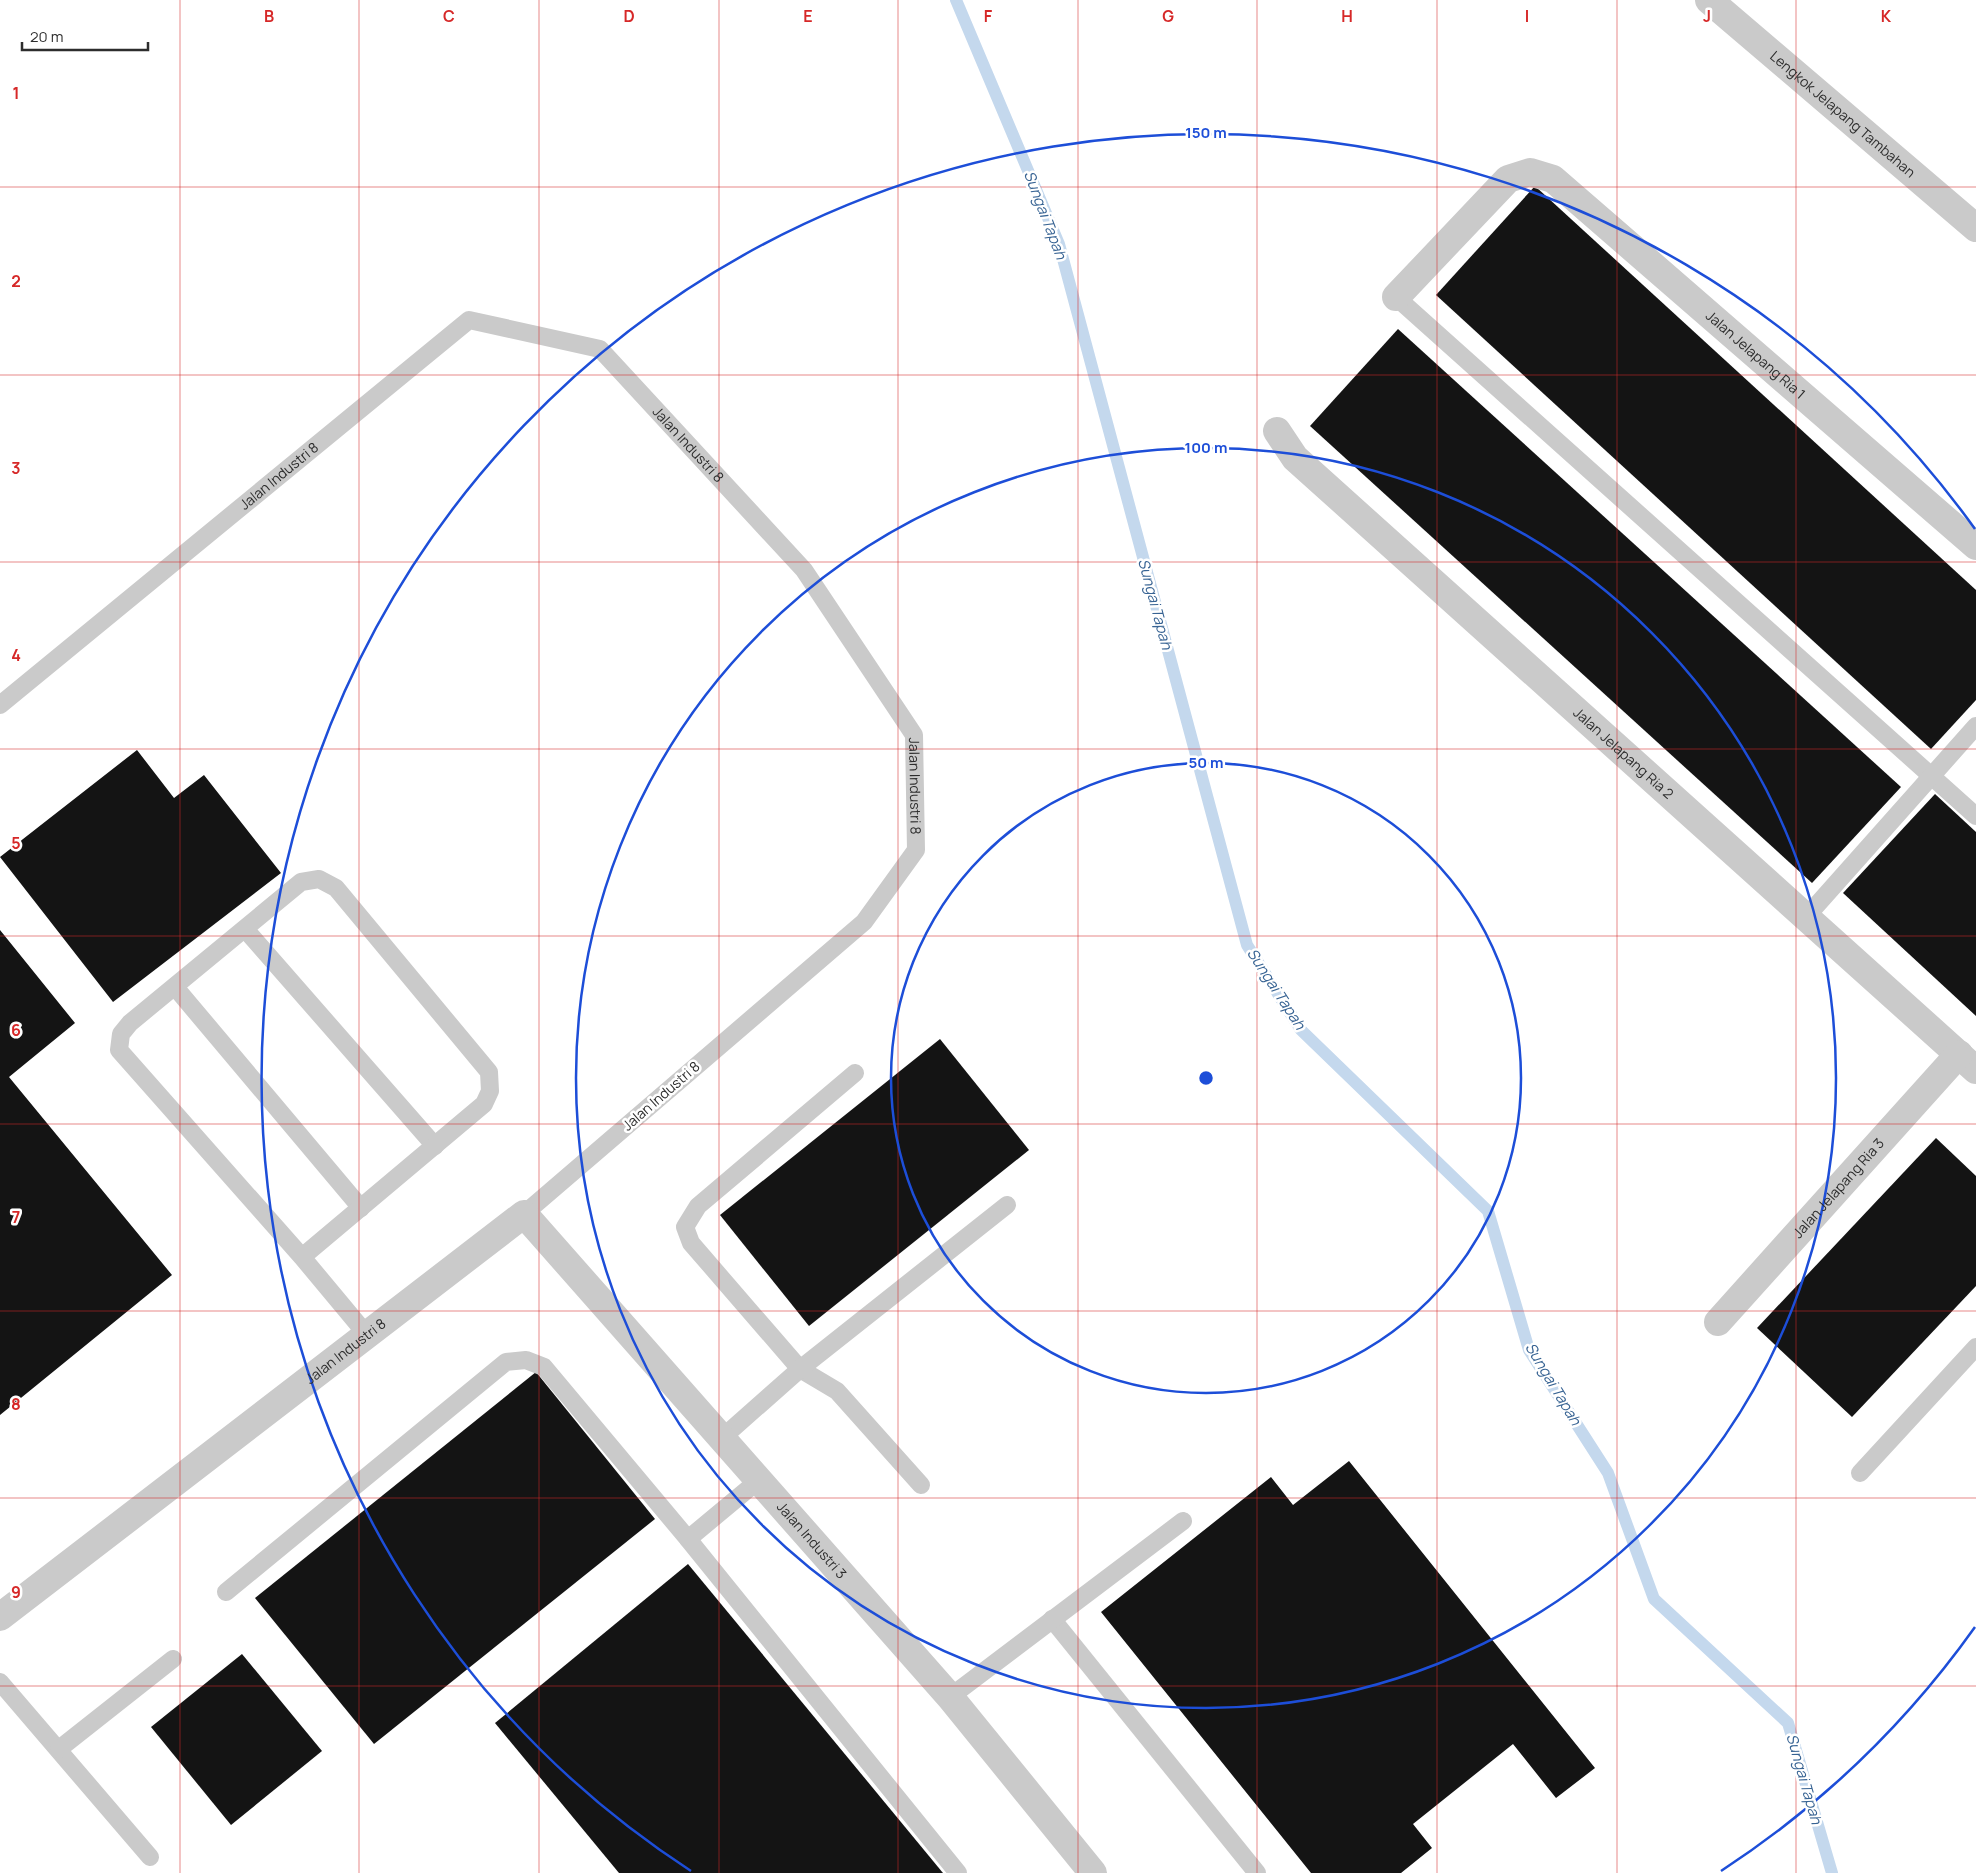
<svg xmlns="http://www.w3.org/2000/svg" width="1976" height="1873" viewBox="0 0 1976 1873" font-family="Manrope,sans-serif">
  <rect width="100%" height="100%" fill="#fff"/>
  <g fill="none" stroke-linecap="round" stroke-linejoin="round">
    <path stroke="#c4d8ed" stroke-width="12" d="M956,0L1059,244L1247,945L1301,1030L1488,1211L1529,1350L1608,1473L1654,1599L1788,1723L1832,1873"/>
  </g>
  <g fill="#141414">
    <path d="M1535,186L1976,590V700L1931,749L1436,295Z"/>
    <path d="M1398,329L1901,787L1812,883L1310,426Z"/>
    <path d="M137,750L174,798L204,775L281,873L113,1002L0,857Z"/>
    <path d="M1935,794L1976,832V1016L1843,893Z"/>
    <path d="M0,930L75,1023L9,1077L172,1275L0,1415Z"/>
    <path d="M940,1039L1029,1150L809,1326L720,1215Z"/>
    <path d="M1936,1138L1976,1176V1286L1852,1417L1757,1328Z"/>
    <path d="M536,1372L655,1519L374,1744L255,1598Z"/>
    <path d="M1349,1461L1595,1768L1556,1798L1513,1744L1413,1824L1432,1848L1401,1873H1311L1101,1612L1271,1477L1293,1505Z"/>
    <path d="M688,1564L943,1873H619L495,1723Z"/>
    <path d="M242,1654L322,1751L231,1825L151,1727Z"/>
  </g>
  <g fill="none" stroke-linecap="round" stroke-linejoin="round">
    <g stroke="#cacaca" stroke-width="18">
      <path d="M1396,297L1976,816"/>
      <path id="s1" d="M0,705L469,320L600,349L804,570L914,735L916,850L864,922L524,1214"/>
      <path d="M1807,916L1976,726"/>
      <path d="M245,929L435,1146"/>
      <path d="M175,987L361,1208"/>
      <path d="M855,1073L698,1206L685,1227L691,1243L800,1369L837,1391L921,1485"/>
      <path d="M302,1257L484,1104L490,1091L489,1072L336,888L319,879L301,882L130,1023L121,1034L119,1050L302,1257L367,1335"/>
      <path d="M722,1438L800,1369L1007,1205"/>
      <path d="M1860,1473L1976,1347"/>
      <path d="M688,1539L958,1873"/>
      <path d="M226,1592L506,1362L526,1360L544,1367L688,1539L759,1480"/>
      <path d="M1052,1619L1257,1873"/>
      <path d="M0,1682L150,1857"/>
      <path d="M950,1697L1183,1521"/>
      <path d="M59,1749L173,1659"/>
    </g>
    <g stroke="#cacaca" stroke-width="28">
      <path id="s2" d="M1709,0L1976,228"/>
      <path id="s3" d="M1396,297L1508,179L1530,172L1553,179L1976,546"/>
      <path id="s4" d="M1277,431L1295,458L1976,1070"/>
      <path id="s5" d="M1718,1322L1959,1054"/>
      <path id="s6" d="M0,1617L524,1214L950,1697L1093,1873"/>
    </g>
  </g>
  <path fill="none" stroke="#d62828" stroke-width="1" stroke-opacity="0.55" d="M180,0V1873M359,0V1873M539,0V1873M719,0V1873M898,0V1873M1078,0V1873M1257,0V1873M1437,0V1873M1617,0V1873M1796,0V1873M0,187H1976M0,375H1976M0,562H1976M0,749H1976M0,936H1976M0,1124H1976M0,1311H1976M0,1498H1976M0,1686H1976"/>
  <g fill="none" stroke="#1d4ed8" stroke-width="2.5">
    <circle cx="1206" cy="1078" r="315"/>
    <circle cx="1206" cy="1078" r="630"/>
    <path d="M1975 1627A945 945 0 0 1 1721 1871M691 1871A945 945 0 1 1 1975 529"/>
  </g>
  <g text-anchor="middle" stroke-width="5" stroke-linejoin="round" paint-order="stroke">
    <g font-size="14" fill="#2d2d2d" stroke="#fff">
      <text dy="5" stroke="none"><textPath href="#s2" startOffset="176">Lengkok Jelapang Tambahan</textPath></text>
      <text dy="5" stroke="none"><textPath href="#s3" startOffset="478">Jalan Jelapang Ria 1</textPath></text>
      <text dy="5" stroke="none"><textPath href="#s1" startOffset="871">Jalan Industri 8</textPath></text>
      <text dy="5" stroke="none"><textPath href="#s1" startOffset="361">Jalan Industri 8</textPath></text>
      <text dy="5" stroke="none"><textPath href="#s4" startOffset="474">Jalan Jelapang Ria 2</textPath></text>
      <text dy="5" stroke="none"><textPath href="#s1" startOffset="1291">Jalan Industri 8</textPath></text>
      <text transform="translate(661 1096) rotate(-41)" y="5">Jalan Industri 8</text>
      <text dy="5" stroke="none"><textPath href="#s5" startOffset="180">Jalan Jelapang Ria 3</textPath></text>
      <text dy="5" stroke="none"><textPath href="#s6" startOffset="436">Jalan Industri 8</textPath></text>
      <text dy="5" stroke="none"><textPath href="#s6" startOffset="1096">Jalan Industri 3</textPath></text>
    </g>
    <g font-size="15" font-style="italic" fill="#376393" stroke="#fff">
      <text transform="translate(1045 215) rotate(69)" y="5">Sungai Tapah</text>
      <text transform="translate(1155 604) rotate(75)" y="5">Sungai Tapah</text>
      <text transform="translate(1276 989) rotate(57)" y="5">Sungai Tapah</text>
      <text transform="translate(1553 1384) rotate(59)" y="5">Sungai Tapah</text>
      <text transform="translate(1804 1779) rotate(74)" y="5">Sungai Tapah</text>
    </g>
  </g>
  <g font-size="16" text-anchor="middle" font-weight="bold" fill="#d62828" stroke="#fff" stroke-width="5" stroke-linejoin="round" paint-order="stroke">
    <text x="269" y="22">B</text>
    <text x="449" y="22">C</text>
    <text x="629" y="22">D</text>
    <text x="808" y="22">E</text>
    <text x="988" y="22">F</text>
    <text x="1168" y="22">G</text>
    <text x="1347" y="22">H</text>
    <text x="1527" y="22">I</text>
    <text x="1707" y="22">J</text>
    <text x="1886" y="22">K</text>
    <text x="16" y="99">1</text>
    <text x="16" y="287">2</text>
    <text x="16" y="474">3</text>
    <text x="16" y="661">4</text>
    <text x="16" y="849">5</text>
    <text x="16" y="1036">6</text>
    <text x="16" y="1223">7</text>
    <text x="16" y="1410">8</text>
    <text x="16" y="1598">9</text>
  </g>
  <circle cx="1206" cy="1078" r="8" fill="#1d4ed8" stroke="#fff" stroke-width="2.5"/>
  <g font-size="15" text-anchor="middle" font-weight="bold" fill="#1d4ed8" stroke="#fff" stroke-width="5" stroke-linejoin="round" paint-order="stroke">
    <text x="1206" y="138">150 m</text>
    <text x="1206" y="453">100 m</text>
    <text x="1206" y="768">50 m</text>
  </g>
  <path d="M22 42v8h126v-8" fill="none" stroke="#2d2d2d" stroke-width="2.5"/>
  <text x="30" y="42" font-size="15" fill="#2d2d2d" stroke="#ffffff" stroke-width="4" paint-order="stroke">20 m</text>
</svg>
